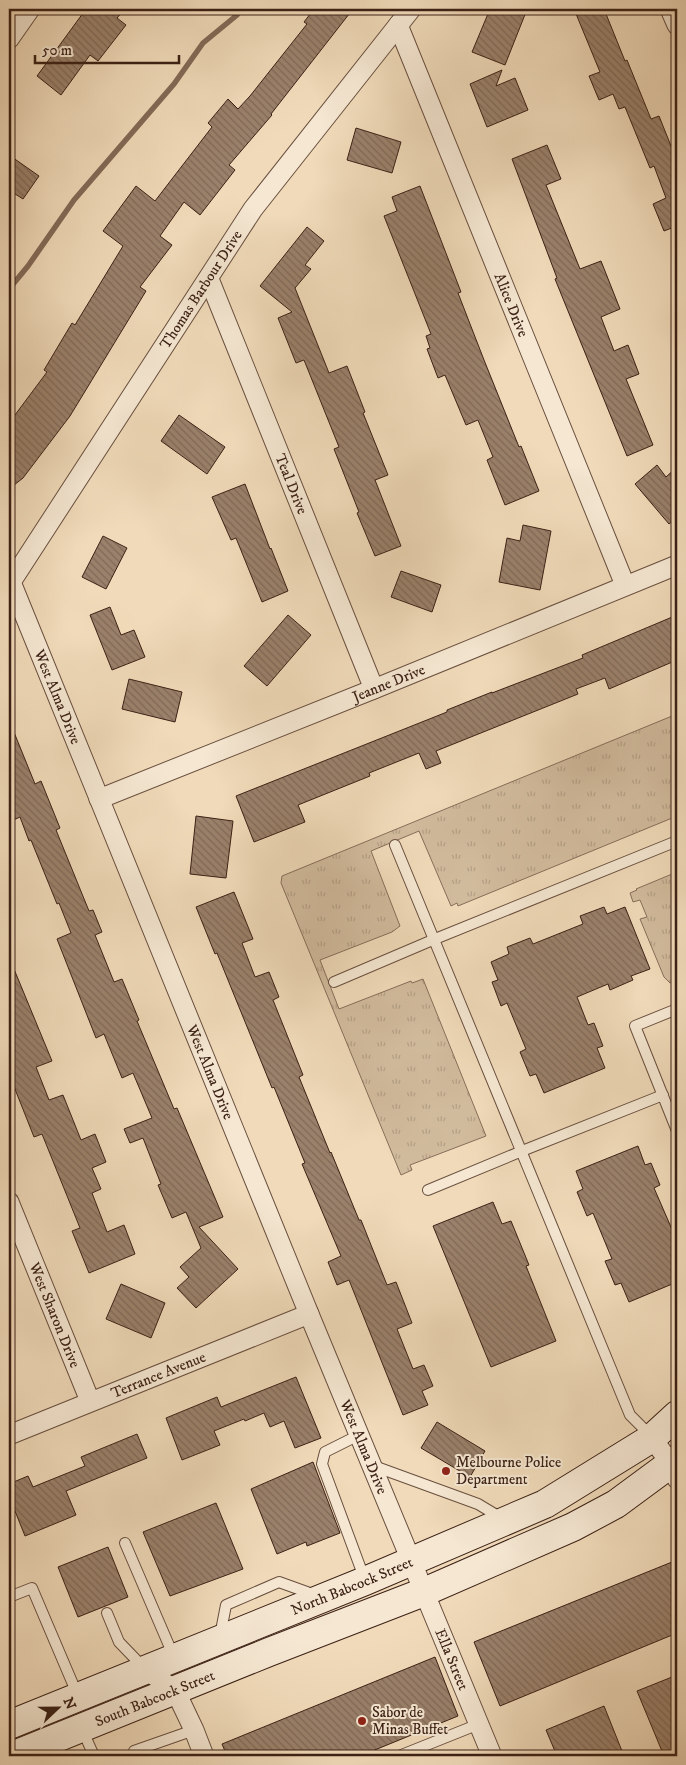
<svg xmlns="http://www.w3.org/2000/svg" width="686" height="1765" viewBox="0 0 686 1765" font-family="'IM FELL DW Pica',serif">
  <defs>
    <pattern id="grass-tufts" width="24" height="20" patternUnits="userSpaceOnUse" patternTransform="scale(1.25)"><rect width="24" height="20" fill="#d1bb9d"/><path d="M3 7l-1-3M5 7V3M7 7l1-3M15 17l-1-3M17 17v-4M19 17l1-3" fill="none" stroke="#b4a086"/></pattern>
    <pattern id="building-back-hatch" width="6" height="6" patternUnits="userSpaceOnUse" patternTransform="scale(1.25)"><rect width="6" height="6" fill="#9a816b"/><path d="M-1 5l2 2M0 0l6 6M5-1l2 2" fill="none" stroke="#7f6957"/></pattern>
  </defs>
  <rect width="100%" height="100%" fill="#f0dab9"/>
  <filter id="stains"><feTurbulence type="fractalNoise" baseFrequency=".004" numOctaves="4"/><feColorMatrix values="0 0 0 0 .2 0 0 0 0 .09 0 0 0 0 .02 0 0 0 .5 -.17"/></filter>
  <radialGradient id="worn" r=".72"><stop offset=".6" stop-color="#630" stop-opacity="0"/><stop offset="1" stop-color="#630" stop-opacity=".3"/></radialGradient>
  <g fill="url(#grass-tufts)" stroke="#866e5a">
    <path d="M677,714V816L458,906L457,903L451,906L419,831L371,851L400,926L392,932L320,960L339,1009L411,981L412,983L423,979L486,1136L410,1165L412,1170L401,1175L281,883L282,876Z"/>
    <path d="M677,872V980L670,983L664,977L640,919L647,917L640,900L633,902L630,893L637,890L636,889Z"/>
  </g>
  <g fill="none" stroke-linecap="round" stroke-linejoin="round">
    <path stroke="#836a57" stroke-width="5.5" d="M9,289L28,266L74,200L174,84L203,43L237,15L240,9"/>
  </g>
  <g fill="url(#building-back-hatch)" stroke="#3c2116">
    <path d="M86,9H125L117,18L126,25L98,61L90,55L61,95L37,76Z"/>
    <path d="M314,9H353L271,114L272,115L229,165L235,170L200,215L184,202L160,236L172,245L140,287L146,291L70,416L23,478L9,489V423L47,372L44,370L72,323L75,325L123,246L103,231L136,186L155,201L212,127L208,123L228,99L238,109L250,96L307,24L304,22Z"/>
    <path d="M490,9H518L526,12L505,65L472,52Z"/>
    <path d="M574,9H604L625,61L627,60L651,119L659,116L677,161V226L664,231L653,204L666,198L654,166L650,168L625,107L619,109L613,94L599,100L589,76L600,72Z"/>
    <path d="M502,70L496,86L515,78L528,110L487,127L470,84Z"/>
    <path d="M356,128L401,142L392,173L347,160Z"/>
    <path d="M547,145L561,179L546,185L580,269L601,261L620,309L601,317L614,351L628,345L639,374L626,379L653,445L627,456L555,279L557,278L512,159Z"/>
    <path d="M9,155L39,176L23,199L9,190Z"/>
    <path d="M420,186L461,292L458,293L484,360L519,447L521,446L539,491L505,505L487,460L493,457L478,420L466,425L445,375L438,378L427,349L430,348L426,336L431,334L384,216L397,211L392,197Z"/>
    <path d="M307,227L324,241L305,265L311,269L295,288L329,373L347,366L365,412L363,413L388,475L375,480L401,546L375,556L357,513L359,512L334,449L339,447L304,360L296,363L278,318L292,312L260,286Z"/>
    <path d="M179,415L225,447L207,474L161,441Z"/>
    <path d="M657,465L666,477L677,467V517L669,524L635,484Z"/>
    <path d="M245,484L270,549L271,548L288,591L262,602L236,538L231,540L212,497Z"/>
    <path d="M523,525L551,531L540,590L499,582L507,538L520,541Z"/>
    <path d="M103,536L127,548L106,589L82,577Z"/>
    <path d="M401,571L441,585L432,612L391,597Z"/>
    <path d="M110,607L121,635L134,630L145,657L112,670L90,615Z"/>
    <path d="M288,615L311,635L267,686L244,666Z"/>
    <path d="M677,615V660L609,689L605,678L576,689L578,694L436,751L441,763L426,769L419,753L369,773L370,776L298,805L305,822L254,842L236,796L447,712V710L492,692V693L583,658L582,655Z"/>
    <path d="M129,679L182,692L175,722L122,709Z"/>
    <path d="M9,720L35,784L41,781L60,828L56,830L89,911L93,910L102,932L95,935L114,982L122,979L139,1020L137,1021L174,1109L177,1108L223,1217L199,1227L238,1269L196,1308L177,1288L189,1277L180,1267L201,1248L186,1212L172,1218L158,1185L161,1184L143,1138L130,1143L124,1129L152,1118L133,1073L122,1078L104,1034L96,1038L57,939L71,933L59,903L57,904L31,840L29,841L20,817L9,822Z"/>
    <path d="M196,816L233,821L226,878L190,874Z"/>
    <path d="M234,892L253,939L242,943L255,977L269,972L279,997L273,1000L303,1075L299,1077L330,1153L331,1152L359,1220H361L387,1285L396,1282L412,1323L397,1329L413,1369L424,1365L433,1386L422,1391L428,1405L403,1415L349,1280L337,1285L328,1262L341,1256L302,1164L305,1163L274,1087L272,1088L217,953L215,954L196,907Z"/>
    <path d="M604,907L607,914L625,907L650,969L631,976L633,980L610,990L608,984L577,997L588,1025L594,1023L603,1046L597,1048L605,1068L544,1093L536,1074L530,1076L520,1052L526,1049L507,1003L501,1006L492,982L498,980L491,962L509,954L507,947L530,938L533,944L583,924L580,916Z"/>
    <path d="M9,957L52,1061L36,1067L49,1100L63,1095L81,1140L95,1134L106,1162L92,1168L101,1189L92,1193L107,1232L124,1225L135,1254L89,1273L72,1231L80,1228L42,1134L34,1137L9,1074Z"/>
    <path d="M638,1146L645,1165L651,1163L660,1185L654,1188L674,1234L677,1233V1282L629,1302L621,1283L615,1285L605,1261L612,1259L593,1213L587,1216L577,1192L583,1189L576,1171Z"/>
    <path d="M493,1202L502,1224L511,1221L529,1265L526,1266L556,1341L491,1367L433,1226Z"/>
    <path d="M121,1284L165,1303L151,1338L106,1319Z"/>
    <path d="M296,1377L321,1438L295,1448L284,1421L270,1427L264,1413L245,1421L244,1419L214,1431L220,1445L182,1460L166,1418L217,1397L221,1407Z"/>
    <path d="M437,1422L485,1451L470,1477L421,1448Z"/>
    <path d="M137,1434L147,1458L66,1491L76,1515L25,1536L9,1496V1484L28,1476L33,1487L85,1466L81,1457Z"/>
    <path d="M313,1462L340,1533L307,1546L306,1542L277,1554L251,1489Z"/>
    <path d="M216,1503L243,1569L170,1596L143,1532Z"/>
    <path d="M108,1547L128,1597L78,1617L58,1567Z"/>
    <path d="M677,1560V1633L500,1706L474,1642Z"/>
    <path d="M435,1657L458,1716L360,1756H227L222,1744Z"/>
    <path d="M677,1675V1751L664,1756L637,1691Z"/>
    <path d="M604,1706L624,1756H557L546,1730Z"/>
  </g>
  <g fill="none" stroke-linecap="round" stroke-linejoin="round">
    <defs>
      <g id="lane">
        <path d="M395,845L630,1415L652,1437"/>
        <path d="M334,982L435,939L677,841"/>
        <path d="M677,1009L635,1026L677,1131"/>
        <path d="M428,1190L522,1151L663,1095"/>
        <path d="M359,1435L325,1452L322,1464L365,1580"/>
        <path d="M371,1465L478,1504L503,1519"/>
        <path d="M125,1543L174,1657"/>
        <path d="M9,1597L32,1588L78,1696"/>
        <path d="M107,1613L119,1642L145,1669"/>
        <path d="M220,1636L226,1605L279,1582L315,1595"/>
        <path d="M82,1729L94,1756"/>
        <path d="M134,1751L194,1730"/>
        <path d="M399,1756L479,1724"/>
      </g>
      <g id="street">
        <path d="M670,9L677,25"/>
        <path id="s1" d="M398,25L625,585"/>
        <path d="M9,39L30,9"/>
        <path id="s2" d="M209,279L374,689"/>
        <path id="s3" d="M11,582L309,1314L492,1756"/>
        <path id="s4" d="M9,583L11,582L253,209L411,9"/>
        <path id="s5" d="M99,799L374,689L677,565"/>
        <path id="s6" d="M9,1202L90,1401"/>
        <path id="s7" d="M9,1435L309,1314"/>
        <path d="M652,1438L671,1464L677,1479"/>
        <path d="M146,1670L175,1690L194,1730L204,1756"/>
      </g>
      <g id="secondary">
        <path id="s8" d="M9,1725L365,1581L545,1504L652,1438L677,1415"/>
        <path id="s9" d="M12,1756L269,1652L424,1592L573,1527L616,1504L677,1459"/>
      </g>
    </defs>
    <use href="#lane" stroke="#694f3f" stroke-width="12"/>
    <use href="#street" stroke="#694f3f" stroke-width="21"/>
    <use href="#secondary" stroke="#3c2116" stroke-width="30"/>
    <use href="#lane" stroke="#f5e7d2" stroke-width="10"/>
    <use href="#street" stroke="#f5e7d2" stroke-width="19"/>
    <use href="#secondary" stroke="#f5e7d2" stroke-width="28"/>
  </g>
  <g fill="#8f2418" stroke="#f5e7d2" stroke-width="2">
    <circle cx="446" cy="1471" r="5"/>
    <circle cx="362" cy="1721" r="5"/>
  </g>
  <g text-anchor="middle" stroke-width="4" stroke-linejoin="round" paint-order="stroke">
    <g font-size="15" fill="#3c2116" stroke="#f5e7d2">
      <text dy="5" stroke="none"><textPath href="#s4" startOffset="351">Thomas Barbour Drive</textPath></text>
      <text dy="5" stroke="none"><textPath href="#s1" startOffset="302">Alice Drive</textPath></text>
      <text dy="5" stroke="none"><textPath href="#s2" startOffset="221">Teal Drive</textPath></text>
      <text dy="5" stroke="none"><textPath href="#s5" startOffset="312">Jeanne Drive</textPath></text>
      <text dy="5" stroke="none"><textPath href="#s3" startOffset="124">West Alma Drive</textPath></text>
      <text dy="5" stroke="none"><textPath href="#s3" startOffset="529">West Alma Drive</textPath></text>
      <text dy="5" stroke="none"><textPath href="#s6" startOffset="122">West Sharon Drive</textPath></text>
      <text dy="5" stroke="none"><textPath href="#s7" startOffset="161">Terrance Avenue</textPath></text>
      <text dy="5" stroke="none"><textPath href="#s3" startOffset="934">West Alma Drive</textPath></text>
      <text dy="5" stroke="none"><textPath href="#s8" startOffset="370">North Babcock Street</textPath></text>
      <text dy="5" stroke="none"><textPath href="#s3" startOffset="1164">Ella Street</textPath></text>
      <text dy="5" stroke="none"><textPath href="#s9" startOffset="154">South Babcock Street</textPath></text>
    </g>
    <g font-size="15" fill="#3c2116" stroke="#f5e7d2" text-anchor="start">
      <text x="456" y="1467">Melbourne Police<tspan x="456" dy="17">Department</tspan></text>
      <text x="372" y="1717">Sabor de<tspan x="372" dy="17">Minas Buffet</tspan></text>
    </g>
  </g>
  <rect width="686" height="1765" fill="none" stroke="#f0dab9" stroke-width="30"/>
  <rect x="10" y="10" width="666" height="1745" fill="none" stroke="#3c2116" stroke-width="2.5"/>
  <rect x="15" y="15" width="656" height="1735" fill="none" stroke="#3c2116"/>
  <g transform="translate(58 1708) rotate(68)" stroke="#f5e7d2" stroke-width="4" paint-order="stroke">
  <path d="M0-4L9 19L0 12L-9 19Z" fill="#3c2116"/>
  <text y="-8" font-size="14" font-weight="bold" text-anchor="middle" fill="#3c2116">N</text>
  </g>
  <path d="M35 55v8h144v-8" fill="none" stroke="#3c2116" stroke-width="2.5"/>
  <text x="42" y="55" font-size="15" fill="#3c2116" stroke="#f5e7d2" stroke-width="4" paint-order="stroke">50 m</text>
  <rect width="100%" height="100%" filter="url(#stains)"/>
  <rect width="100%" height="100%" fill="url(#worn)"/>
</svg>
